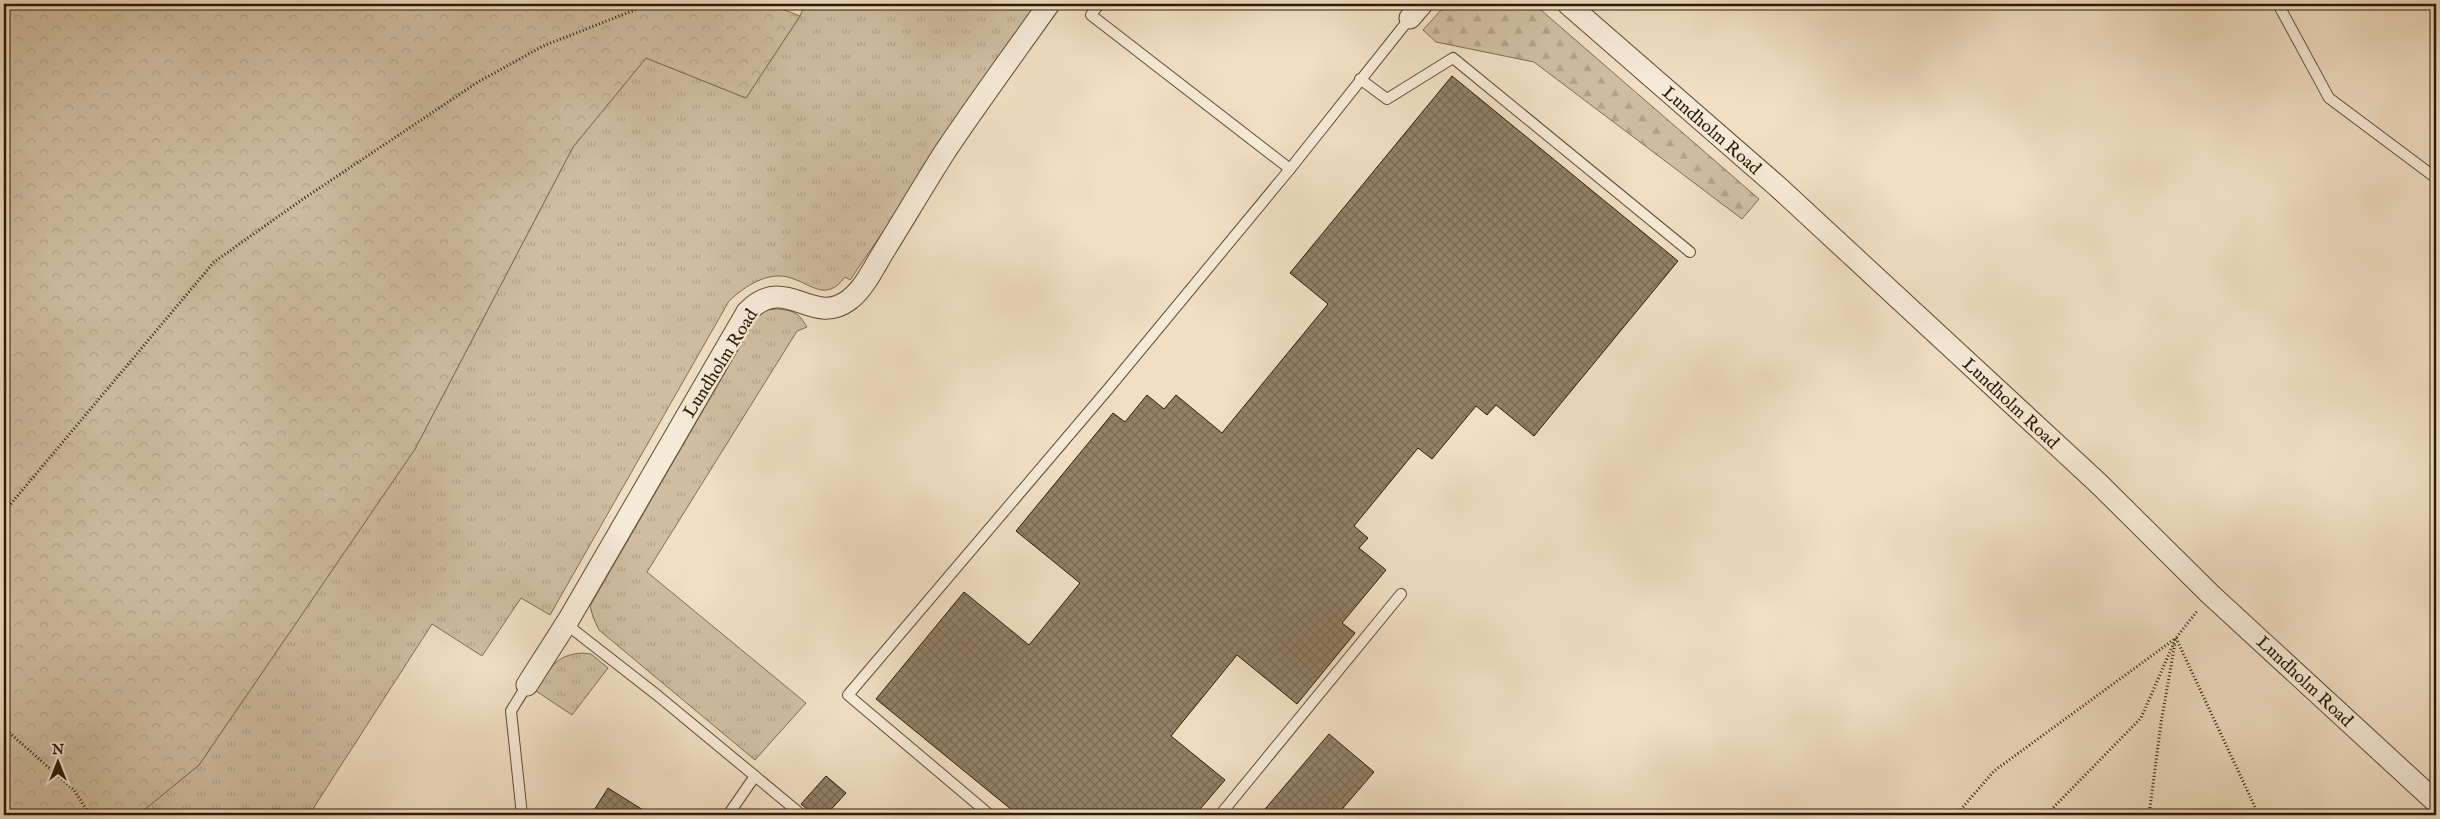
<svg xmlns="http://www.w3.org/2000/svg" width="2440" height="819" viewBox="0 0 2440 819" font-family="'IM FELL English',serif">
  <defs>
    <pattern id="grass-tufts" width="24" height="20" patternUnits="userSpaceOnUse" patternTransform="scale(1.25)"><rect width="24" height="20" fill="#d0bea2"/><path d="M3 7l-1-3M5 7V3M7 7l1-3M15 17l-1-3M17 17v-4M19 17l1-3" fill="none" stroke="#b3a38a"/></pattern>
    <pattern id="forest-firs" width="22" height="20" patternUnits="userSpaceOnUse" patternTransform="scale(1.25)"><rect width="22" height="20" fill="#d0bea2"/><path d="M5 1l3.5 6h-7zM16 11l3.5 6h-7z" fill="#b3a38a"/></pattern>
    <pattern id="park-crowns" width="20" height="18" patternUnits="userSpaceOnUse" patternTransform="scale(1.25)"><rect width="20" height="18" fill="#d0bea2"/><path d="M2 6a3 3 0 1 1 6 0M12 15a3 3 0 1 1 6 0" fill="none" stroke="#b3a38a"/></pattern>
    <pattern id="building-cross-hatch" width="8" height="8" patternUnits="userSpaceOnUse" patternTransform="scale(1.25)"><rect width="8" height="8" fill="#938167"/><path d="M0 0l8 8M0 8l8-8" fill="none" stroke="#786953"/></pattern>
  </defs>
  <rect width="100%" height="100%" fill="#f1dfc3"/>
  <filter id="stains"><feTurbulence type="fractalNoise" baseFrequency=".004" numOctaves="4"/><feColorMatrix values="0 0 0 0 .2 0 0 0 0 .09 0 0 0 0 .02 0 0 0 .5 -.17"/></filter>
  <radialGradient id="worn" r=".72"><stop offset=".6" stop-color="#630" stop-opacity="0"/><stop offset="1" stop-color="#630" stop-opacity=".3"/></radialGradient>
  <g fill="url(#grass-tufts)" stroke="#7f6c52">
    <path d="M805,4H1039L850,280L845,277C826,302 813,285 791,278C768,270 744,287 729,301L550,615L521,598L482,656L432,624L309,815H138L199,765L415,449L573,147L646,58L746,98L800,16Z"/>
    <path d="M777,309C793,310 799,313 807,327L797,331L647,572L806,703L755,760L599,630L593,617L590,606L757,317L766,310Z"/>
    <path d="M582,653L591,654L608,668L572,715L536,691C549,670 554,655 582,653Z"/>
  </g>
  <path fill="url(#forest-firs)" stroke="#7f6c52" d="M1450,4H1534L1759,199L1742,219L1534,62L1436,42L1423,30L1441,10Z"/>
  <path fill="url(#park-crowns)" stroke="#7f6c52" d="M4,4H769L800,16L746,98L646,58L573,147L415,449L199,765L138,815H4Z"/>
  <g fill="url(#building-cross-hatch)" stroke="#2e1b03">
    <path d="M1452,76L1678,261L1534,436L1496,405L1487,415L1476,406L1432,459L1418,448L1354,526L1368,538L1359,548L1386,570L1342,623L1355,633L1297,704L1237,655L1171,736L1225,780L1195,815H1018L876,699L964,592L1029,645L1080,583L1016,531L1113,413L1125,422L1147,395L1164,409L1176,395L1222,433L1328,304L1290,273Z"/>
    <path d="M1329,734L1374,772L1337,815H1260Z"/>
    <path d="M826,776L846,793L826,815H814L801,804Z"/>
    <path d="M608,788L651,815H591Z"/>
  </g>
  <g fill="none" stroke-linecap="round" stroke-linejoin="round">
    <defs>
      <g id="lane">
        <path d="M1099,4L1091,15L1290,169"/>
        <path d="M2278,4L2329,98L2436,178"/>
        <path d="M1360,79L1387,99L1453,58L1690,252"/>
        <path d="M566,624L657,695L802,815"/>
        <path d="M522,815L511,711L527,685"/>
        <path d="M728,815L755,776"/>
        <path d="M990,815L848,695L1109,388L1290,169L1410,18"/>
        <path d="M1220,815L1401,594"/>
      </g>
      <g id="street">
        <path d="M1568,4L1777,186L2098,483L2210,594L2436,802"/>
        <path d="M1410,18L1422,4"/>
        <path d="M527,685L569,619L747,312C786,272 812,328 849,300C864,289 874,267 884,251C905,217 925,183 946,150C979,101 1015,52 1049,4"/>
      </g>
    </defs>
    <use href="#lane" stroke="#5f4c33" stroke-width="12"/>
    <use href="#street" stroke="#5f4c33" stroke-width="23"/>
    <g stroke="#2e1b03" stroke-width="3" stroke-dasharray="1 2.5" stroke-linecap="butt">
      <path d="M4,512L214,262L303,199L478,82L543,46L650,4"/>
      <path d="M2176,638L2255,807L2254,815"/>
      <path d="M4,728L74,790L90,815"/>
      <path d="M1956,815L1994,771L2176,638"/>
      <path d="M2046,815L2141,718L2176,638L2198,610"/>
      <path d="M2149,815L2161,723L2175,643"/>
    </g>
    <use href="#lane" stroke="#f6ead8" stroke-width="10"/>
    <use href="#street" stroke="#f6ead8" stroke-width="21"/>
  </g>
  <g text-anchor="middle" stroke-width="5" stroke-linejoin="round" paint-order="stroke">
    <g font-size="18" fill="#2e1b03" stroke="#f6ead8">
      <text transform="translate(1712 130) rotate(41)" y="6">Lundholm Road</text>
      <text transform="translate(720 363) rotate(-58)" y="6">Lundholm Road</text>
      <text transform="translate(2011 403) rotate(43)" y="6">Lundholm Road</text>
      <text transform="translate(2305 681) rotate(43)" y="6">Lundholm Road</text>
    </g>
  </g>
  <rect width="2440" height="819" fill="none" stroke="#f1dfc3" stroke-width="20"/>
  <rect x="5" y="5" width="2430" height="809" fill="none" stroke="#2e1b03" stroke-width="2.5"/>
  <rect x="10" y="10" width="2420" height="799" fill="none" stroke="#2e1b03"/>
  <g transform="translate(58 762)" stroke="#f6ead8" stroke-width="4" paint-order="stroke">
  <path d="M0-4L9 19L0 12L-9 19Z" fill="#2e1b03"/>
  <text y="-8" font-size="14" font-weight="bold" text-anchor="middle" fill="#2e1b03">N</text>
  </g>
  <rect width="100%" height="100%" filter="url(#stains)"/>
  <rect width="100%" height="100%" fill="url(#worn)"/>
</svg>
